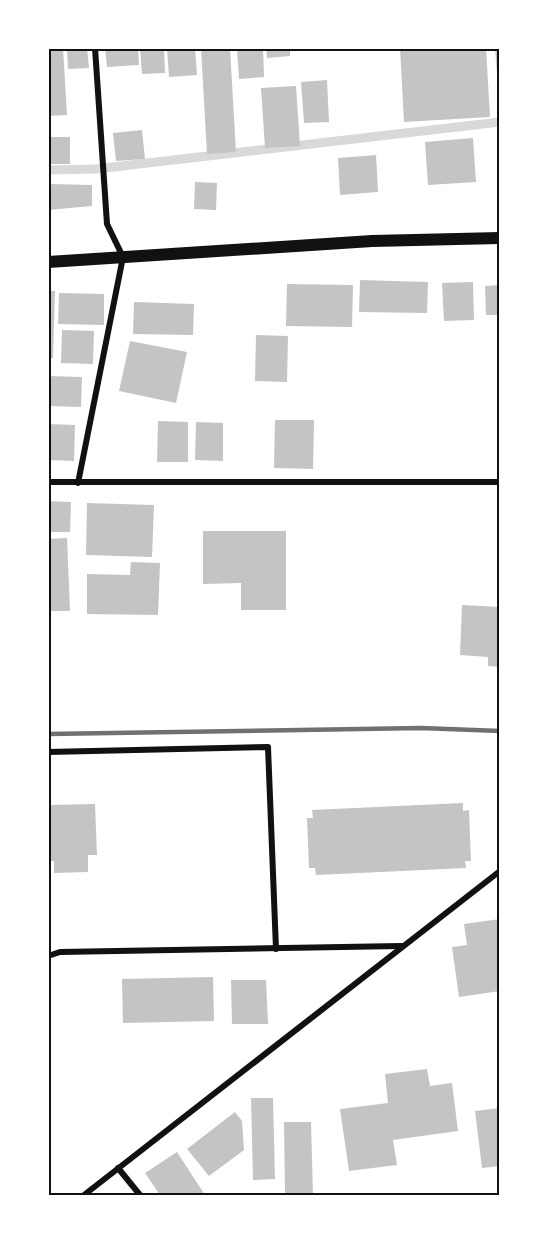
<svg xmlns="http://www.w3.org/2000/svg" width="548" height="1243" viewBox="0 0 548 1243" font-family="Cabin,sans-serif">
  <rect width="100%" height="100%" fill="#fff"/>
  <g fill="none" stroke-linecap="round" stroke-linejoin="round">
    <path stroke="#d9d9d9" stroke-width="9" d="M48,170L96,169L500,122"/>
  </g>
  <g fill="#c4c4c4">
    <path d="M48,48H63L67,115L48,116Z"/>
    <path d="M67,48H87L89,68L68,69Z"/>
    <path d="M105,48H138L139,65L107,67Z"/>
    <path d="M140,48H164L165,73L142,74Z"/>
    <path d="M167,48H195L197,75L169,77Z"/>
    <path d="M201,48H230L236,152L207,154Z"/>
    <path d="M237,48H263L264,77L239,79Z"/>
    <path d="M266,48H290V56L267,58Z"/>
    <path d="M400,48H486L490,117L404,122Z"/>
    <path d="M495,48H500V83L498,84Z"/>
    <path d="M327,80L329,122L304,123L301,82Z"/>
    <path d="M296,86L300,146L265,148L261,88Z"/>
    <path d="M142,130L145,159L116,161L113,133Z"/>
    <rect x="48" y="137" width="22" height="27"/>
    <path d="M473,138L476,182L428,185L425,142Z"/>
    <path d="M376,155L378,192L340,195L338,158Z"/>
    <path d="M195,182L217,183L216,210L194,209Z"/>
    <path d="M48,184L92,185V206L48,210Z"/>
    <path d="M360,280L428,282L427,313L359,312Z"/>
    <path d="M473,282L474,320L444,321L442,283Z"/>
    <path d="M287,284L353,285L352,327L286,326Z"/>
    <path d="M500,285V315H486L485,286Z"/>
    <path d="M48,291H55L53,358H48Z"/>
    <path d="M59,293L104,294V325L58,324Z"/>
    <path d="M134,302L194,304L193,335L133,334Z"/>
    <path d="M62,330L94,331L93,364L61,363Z"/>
    <path d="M256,335L288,336L287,382L255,381Z"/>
    <path d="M130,341L187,352L176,403L119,391Z"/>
    <path d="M48,376L82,377L81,407L48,406Z"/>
    <path d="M275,420H314L313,469L274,468Z"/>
    <path d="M158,421L188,422V462H157Z"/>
    <path d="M196,422L223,423V461L195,460Z"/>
    <path d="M48,424L75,425L74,461L48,460Z"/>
    <path d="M48,501L71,502L70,532H48Z"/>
    <path d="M87,503L154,505L152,557L86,555Z"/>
    <path d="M203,531H286V610H241V583L203,584Z"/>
    <path d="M67,538L70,611H48V539Z"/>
    <path d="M131,562L160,563L158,615L87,614V574L130,575Z"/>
    <path d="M462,605L500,607V667L488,666V657L460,655Z"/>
    <path d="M463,803V811L469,810L471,861H465L466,868L316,875L315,868H309L307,818H313L312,810Z"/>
    <path d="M95,804L97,855H88V872L54,873V861H48V805Z"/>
    <path d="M500,919V991L459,997L452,947L467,945L464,924Z"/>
    <path d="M213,977L214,1021L123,1023L122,979Z"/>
    <path d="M231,980H266L268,1024H232Z"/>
    <path d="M427,1069L430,1086L452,1083L458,1131L393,1140L397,1165L349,1171L340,1109L388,1103L385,1074Z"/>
    <path d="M251,1098H273L275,1179L253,1180Z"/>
    <path d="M500,1108V1166L482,1168L475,1111Z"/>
    <path d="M235,1112L242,1121L244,1150L209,1176L187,1149Z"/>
    <path d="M284,1122H311L313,1195H285Z"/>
    <path d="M177,1152L205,1195H160L145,1173Z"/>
  </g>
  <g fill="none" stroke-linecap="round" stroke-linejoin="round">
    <g stroke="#111" stroke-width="6">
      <path d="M48,482H500"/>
      <path d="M78,483L123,257L107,224L95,48"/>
      <path d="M48,752L268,747L276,949"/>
      <path d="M48,956L60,952L401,946"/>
      <path d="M118,1168L140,1195"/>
      <path d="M84,1195L500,871"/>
    </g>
    <path stroke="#111" stroke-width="12" d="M48,262L372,241L500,238"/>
    <path stroke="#707070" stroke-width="4.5" d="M48,734L421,728L500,731"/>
  </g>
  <rect width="548" height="1243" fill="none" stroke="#ffffff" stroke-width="99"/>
  <rect x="50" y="50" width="448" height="1144" fill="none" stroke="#111" stroke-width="2"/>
</svg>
